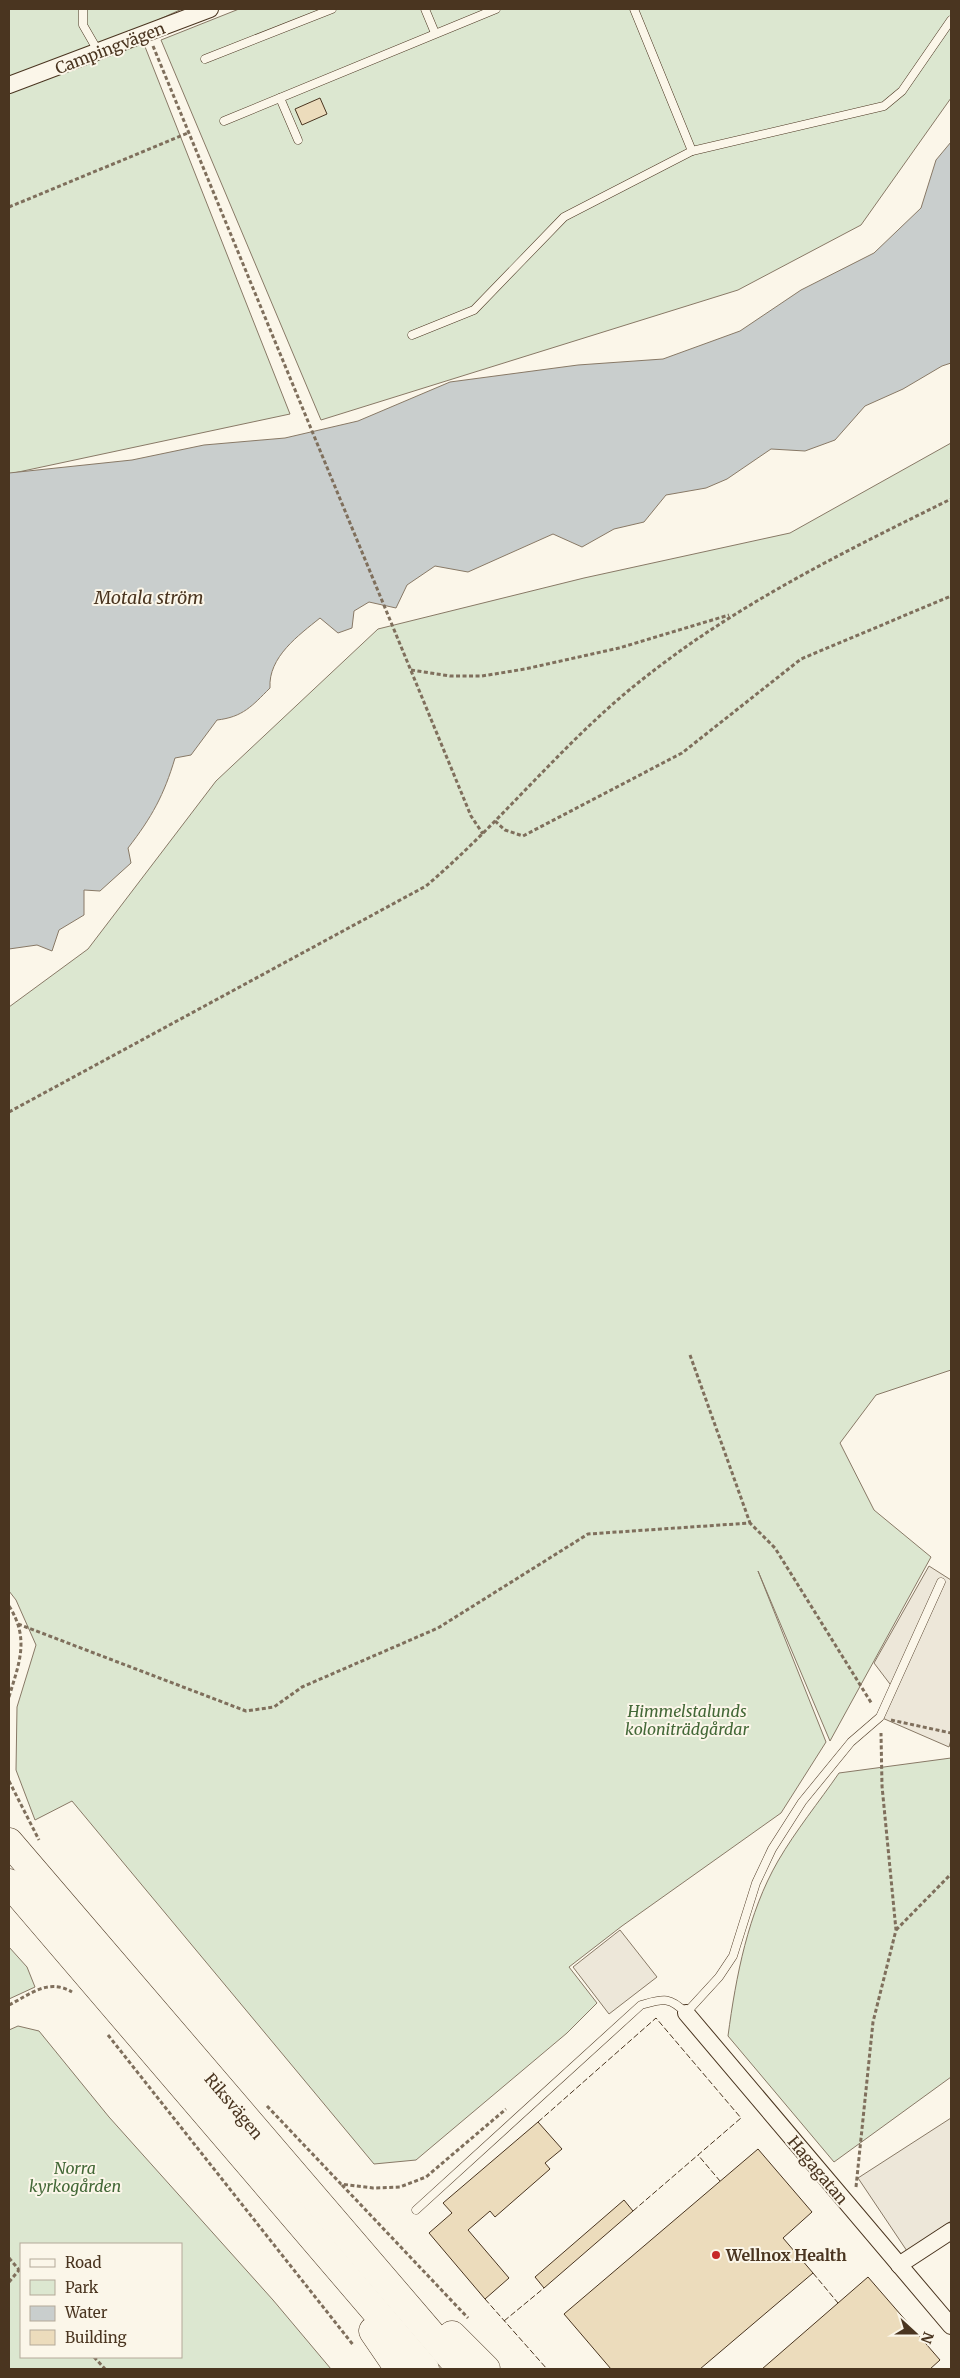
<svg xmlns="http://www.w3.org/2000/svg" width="960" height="2378" viewBox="0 0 960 2378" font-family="Merriweather,serif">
  <rect width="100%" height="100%" fill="#fbf6e9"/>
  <g fill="#dce7d0" stroke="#887966" fill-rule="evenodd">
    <path d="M9,9H182L138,29L290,414L9,474Z"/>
    <path d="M239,9H951V98L861,225L738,290L321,420L161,40Z"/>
    <path d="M951,443V1370L876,1395L840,1443L874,1510L931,1557L830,1741L758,1571L826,1742L781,1813L622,1926L569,1967L597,2003L567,2033L416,2160L374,2164L72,1801L35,1820L16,1770L17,1707L36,1645L16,1600L9,1591V1007L88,949L216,781L378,629L584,578L790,533Z"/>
    <path d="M951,1758V2077L834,2162L728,2036C736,1976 748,1913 778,1861C796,1830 819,1802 839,1773Z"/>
    <path d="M9,1947L27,1967L35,1987L9,1999Z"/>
    <path d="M18,2026L39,2031L109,2117L273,2300L331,2369H9V2030ZM181,2244V2357H21V2244Z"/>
  </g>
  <g fill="#ede7d9" stroke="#887966">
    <path d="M929,1566L951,1580V1740L949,1747L880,1717L893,1688L874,1663Z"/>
    <path d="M620,1930L657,1977L609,2014L573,1967Z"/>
    <path d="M951,2118V2221L907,2251L858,2178Z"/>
  </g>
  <path fill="#c9cecd" stroke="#887966" d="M951,142V363L942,366L903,389L865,406L835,440L805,451L771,449L727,479L706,488L666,495L644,522L614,529L582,547L553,534L468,572L435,566L407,585L396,608L369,602L354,611L352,628L338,633L320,618C299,635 268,657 270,688C252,706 243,717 217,720L191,755L175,758C164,795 152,817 128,848L131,863L100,891L84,890V915L59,930L52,951L37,945L9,949V473L132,460L204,445L285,438L358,421L450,382L578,365L663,359L740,331L801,290L874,253L921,208L936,160Z"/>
  <g fill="#ecdcbc" stroke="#4a3520">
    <path d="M320,98L327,114L302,125L295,109Z"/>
    <path d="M538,2122L562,2149L545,2163L550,2169L495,2217L490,2211L468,2230L509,2278L485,2299L429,2233L452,2213L443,2203Z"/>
    <path d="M758,2149L812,2212L783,2238L813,2273L700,2369H611L564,2314Z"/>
    <path d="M624,2200L633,2211L544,2288L535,2277Z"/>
    <path d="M868,2277L940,2360L930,2369H762Z"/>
  </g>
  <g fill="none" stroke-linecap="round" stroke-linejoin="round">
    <defs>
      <g id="lane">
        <path d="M83,9V25L98,51"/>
        <path d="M425,9L435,33"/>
        <path d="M205,59L332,9"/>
        <path d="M280,98L298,140"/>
        <path d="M224,121L496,9"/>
        <path d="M692,151L884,106L902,91L951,20"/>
        <path d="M412,335L474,310L564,217L692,151L634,9"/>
        <path d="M416,2210L641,2005C663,1999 669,1996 686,2013L719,1977L733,1956L756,1883L772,1849L802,1802L851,1742L880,1717L941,1582"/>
      </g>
      <g id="street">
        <path d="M9,85L210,9"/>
        <path d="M686,2013L951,2326"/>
        <path d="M899,2265L951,2231"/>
      </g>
      <g id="highway">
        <path d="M9,1842L461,2369"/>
        <path d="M9,1883L425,2369"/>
        <path d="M373,2331L399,2369"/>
        <path d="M452,2335L486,2369"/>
      </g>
    </defs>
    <use href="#lane" stroke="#4a3520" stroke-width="9"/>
    <use href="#street" stroke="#4a3520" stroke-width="18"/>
    <use href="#highway" stroke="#4a3520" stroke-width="29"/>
    <g stroke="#7f6f5c" stroke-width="3" stroke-dasharray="4 2.5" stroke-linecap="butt">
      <path d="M153,46L471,816L483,834"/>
      <path d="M9,207L188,133"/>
      <path d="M411,670L450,676H482L525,669L619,648L729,615"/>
      <path d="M495,821L505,830L523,836L682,753L801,659L951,596"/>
      <path d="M9,1112L426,886C504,820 567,737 648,675C741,602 846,551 951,499"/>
      <path d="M690,1355L750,1523"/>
      <path d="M9,1606C30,1639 19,1663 9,1697"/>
      <path d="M18,1624L246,1711L274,1707L302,1687L438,1628L588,1534L750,1523L775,1548L872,1704"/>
      <path d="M891,1720L951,1733"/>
      <path d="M9,1781L39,1840"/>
      <path d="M896,1930L951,1874"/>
      <path d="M9,2005C31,1994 48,1978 72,1992"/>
      <path d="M108,2035L354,2346"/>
      <path d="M267,2106L341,2184L373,2188L400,2187L426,2177L506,2109"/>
      <path d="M342,2185L468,2318"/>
      <path d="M856,2187L873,2022L896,1930L882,1786L881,1733"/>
      <path d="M9,2258L21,2272"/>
      <path d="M9,2282L19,2270"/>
      <path d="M94,2357L105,2369"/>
    </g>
    <use href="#lane" stroke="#fbf6e9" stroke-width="8"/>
    <use href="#street" stroke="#fbf6e9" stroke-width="16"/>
    <use href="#highway" stroke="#fbf6e9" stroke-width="28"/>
    <g stroke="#4a3520" stroke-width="1" stroke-dasharray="6 2.5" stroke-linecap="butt">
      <path d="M538,2122L656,2018L741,2118L698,2155L720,2181"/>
      <path d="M633,2211L698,2155"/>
      <path d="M813,2273L838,2303"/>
      <path d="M485,2299L547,2369"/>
      <path d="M504,2321L544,2288"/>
    </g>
  </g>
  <circle fill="#c62828" stroke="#fbf6e9" stroke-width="2" cx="716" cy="2255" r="5"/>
  <g text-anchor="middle" stroke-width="4" stroke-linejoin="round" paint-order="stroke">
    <g font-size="16" fill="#4a3520" stroke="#fbf6e9">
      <text transform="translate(110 48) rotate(-21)" y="6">Campingvägen</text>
      <text transform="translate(234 2106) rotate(50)" y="6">Riksvägen</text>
      <text transform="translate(818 2170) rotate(50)" y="6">Hagagatan</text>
    </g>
    <g font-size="16" font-style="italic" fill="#436837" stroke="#fbf6e9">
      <text x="687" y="1717">Himmelstalunds<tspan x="687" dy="18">koloniträdgårdar</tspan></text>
      <text x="75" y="2174">Norra<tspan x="75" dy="18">kyrkogården</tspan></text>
    </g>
    <g font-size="16" font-weight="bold" fill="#4a3520" stroke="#fbf6e9" text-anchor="start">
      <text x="726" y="2261">Wellnox Health</text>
    </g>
    <g font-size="18" font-style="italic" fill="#4a3520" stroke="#fbf6e9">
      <text x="149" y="604">Motala ström</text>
    </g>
  </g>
  <rect width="960" height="2378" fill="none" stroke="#4a3520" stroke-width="20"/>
  <rect x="20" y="2243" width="162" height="115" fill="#fbf6e9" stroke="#b4a999"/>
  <rect x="30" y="2259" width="25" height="8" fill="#fbf6e9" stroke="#b4a999"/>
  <text x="65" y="2268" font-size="15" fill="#4a3520">Road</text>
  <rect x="30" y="2280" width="25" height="15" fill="#dce7d0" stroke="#b4a999"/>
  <text x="65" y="2293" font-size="15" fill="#4a3520">Park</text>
  <rect x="30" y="2306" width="25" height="15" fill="#c9cecd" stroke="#b4a999"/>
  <text x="65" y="2318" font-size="15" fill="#4a3520">Water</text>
  <rect x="30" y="2330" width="25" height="15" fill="#ecdcbc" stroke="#b4a999"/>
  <text x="65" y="2343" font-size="15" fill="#4a3520">Building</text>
  <g transform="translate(915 2333) rotate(111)" stroke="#fbf6e9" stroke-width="4" paint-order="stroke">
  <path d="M0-4L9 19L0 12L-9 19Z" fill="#4a3520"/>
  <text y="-8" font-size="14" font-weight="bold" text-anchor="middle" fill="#4a3520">N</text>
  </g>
</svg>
